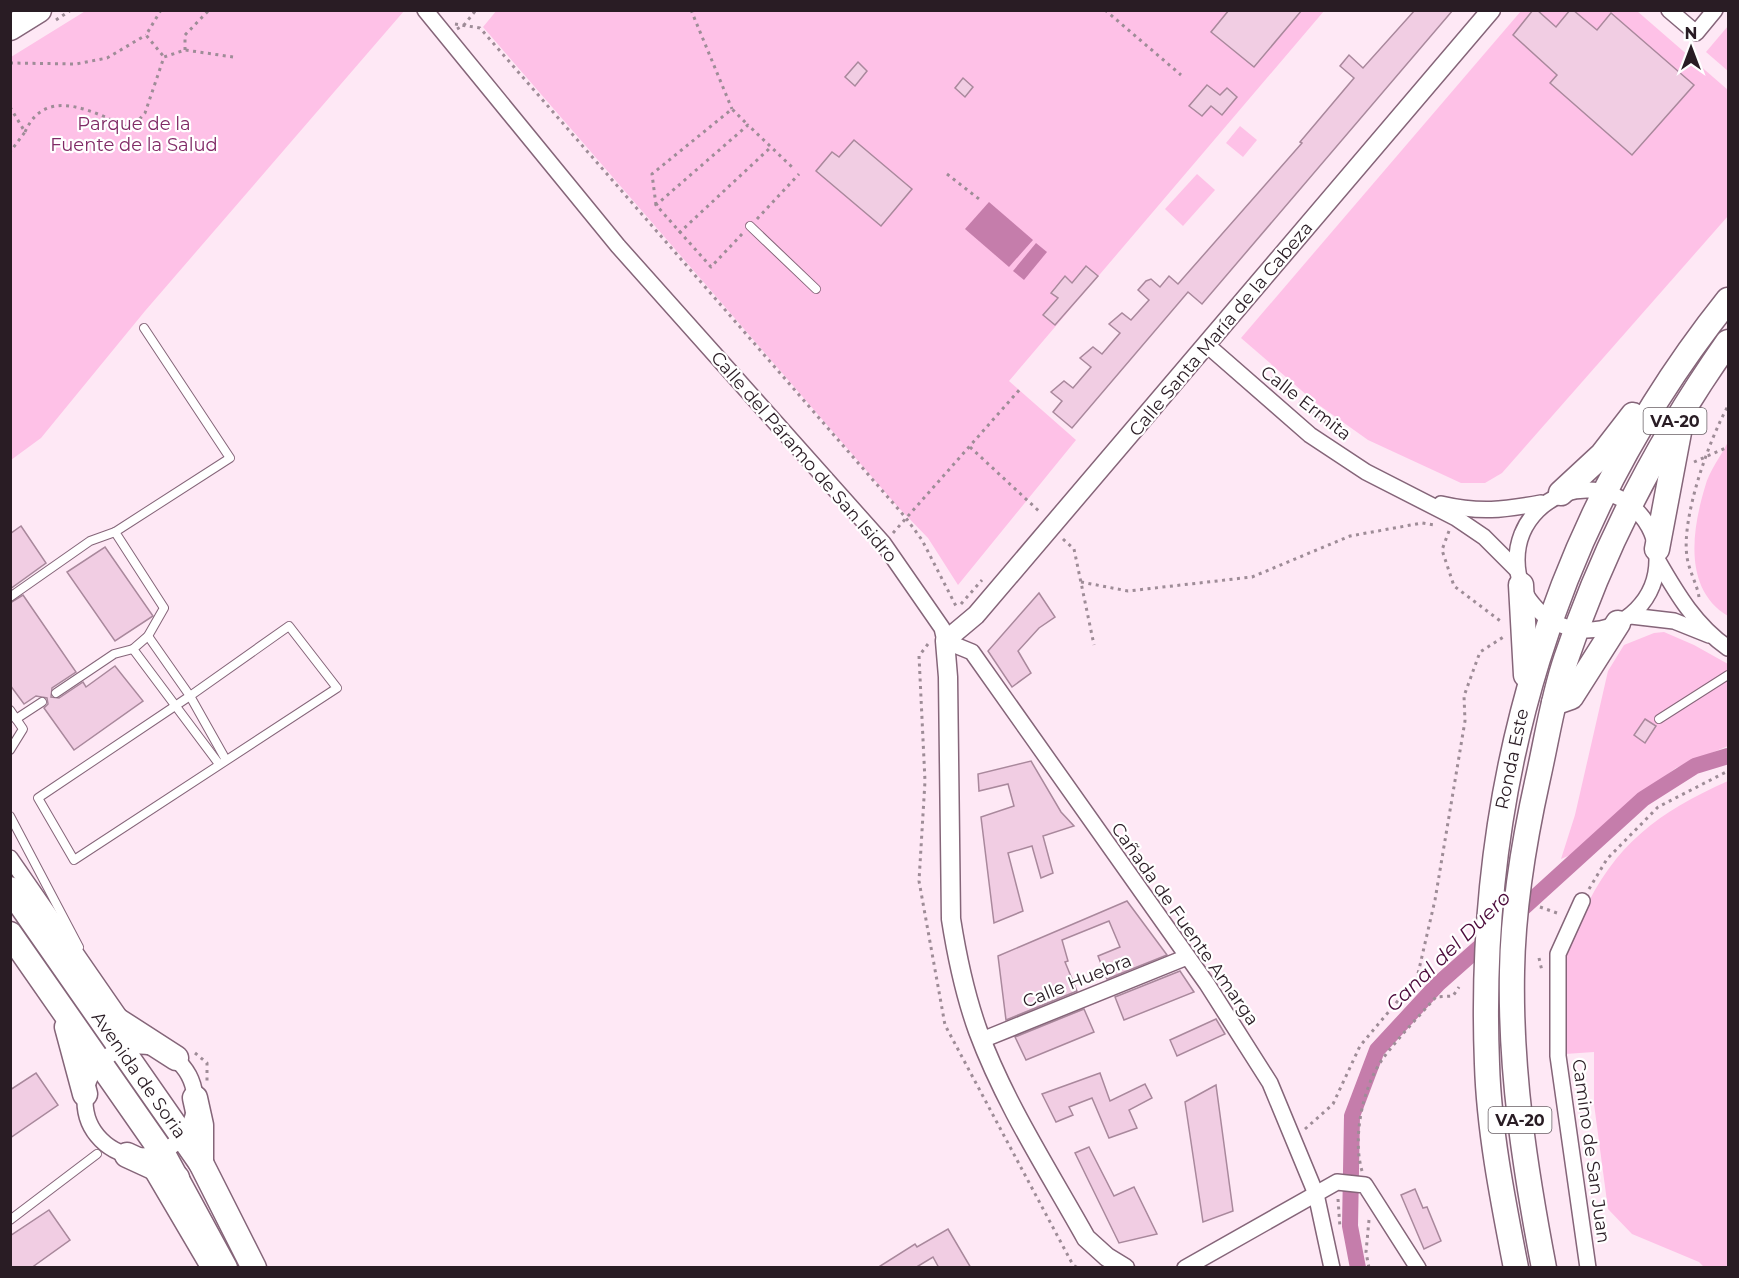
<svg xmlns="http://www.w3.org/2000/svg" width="1739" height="1278" viewBox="0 0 1739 1278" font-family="Montserrat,sans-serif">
  <rect width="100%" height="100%" fill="#fee8f5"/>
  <g fill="#fec1e7">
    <path d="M87,10L404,11L145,311L41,438L11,460V57Z"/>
    <path d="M497,10L1324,11L1009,381L1076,440L958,585L928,538L897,506L483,27Z"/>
    <path d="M1521,11H1637L1728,90V216L1502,473L1485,483H1461L1368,440L1316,403L1241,338Z"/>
    <path d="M1728,26V71L1706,52Z"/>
    <path d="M1240,126L1257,140L1243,157L1226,143Z"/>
    <path d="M1197,174L1215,190L1183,226L1165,209Z"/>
    <path d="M1728,442V616C1683,589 1692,530 1705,487C1709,471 1721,456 1728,442Z"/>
    <path d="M1664,632L1694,645L1728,664V746L1676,768L1646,790L1582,850L1561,859L1575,815L1608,671L1624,645L1654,633Z"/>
    <path d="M1728,781V1267H1704L1699,1262L1632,1234L1608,1209L1594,1104V1052L1565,1054C1566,1021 1563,986 1566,954C1568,941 1577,927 1582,916C1614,844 1659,812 1728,781Z"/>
  </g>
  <g fill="#c57dab">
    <path d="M989,202L1033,240L1009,267L965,229Z"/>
    <path d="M1036,243L1047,252L1024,280L1013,271Z"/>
  </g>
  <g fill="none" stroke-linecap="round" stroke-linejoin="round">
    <g stroke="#c57dab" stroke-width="16">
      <path d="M1512,918L1643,799L1695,766L1728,756"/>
      <path d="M1358,1268L1350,1226L1352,1116L1377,1050L1438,984L1491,937"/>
    </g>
  </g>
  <g fill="#f1cde3" stroke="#a9889c" stroke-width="1.5">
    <path d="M1229,10H1302L1254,67L1211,32Z"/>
    <path d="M1415,10H1453L1202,304L1188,292L1072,428L1053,412L1062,401L1051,392L1064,381L1073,388L1091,367L1080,358L1093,347L1102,354L1120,333L1109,324L1122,313L1131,320L1149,300L1138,290L1146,281L1151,279L1160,287L1169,276L1178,284L1302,143L1300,142L1354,78L1340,66L1349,55L1363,68Z"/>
    <path d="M1533,10H1537L1556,27L1570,10H1573L1597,30L1611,13L1694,85L1632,155L1550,83L1557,75L1513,35Z"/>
    <path d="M858,62L867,71L855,86L845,77Z"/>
    <path d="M963,78L973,87L965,97L955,88Z"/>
    <path d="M1207,85L1220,95L1227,88L1237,97L1222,115L1211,106L1202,116L1189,106Z"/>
    <path d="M854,140L912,189L881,226L816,171L832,152L839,157Z"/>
    <path d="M1086,266L1098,276L1055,325L1043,315L1058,298L1051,293L1065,276L1072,283Z"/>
    <path d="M21,526L46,563L10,589V534Z"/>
    <path d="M105,547L153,616L115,641L67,572Z"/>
    <path d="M1039,593L1055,617L1039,628L1018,651L1031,673L1012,687L988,651Z"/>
    <path d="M23,595L76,672L52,688L51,697L59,698L83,682L86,687L115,666L143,701L74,750L44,708L48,704L47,698L36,696L24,704L10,685V603Z"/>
    <path d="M1645,719L1656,726L1645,743L1634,735Z"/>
    <path d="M1031,761L1061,812L1074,826L1043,836L1053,873L1041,878L1032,846L1008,853L1023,911L994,923L981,817L1014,806L1008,784L979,791L978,774Z"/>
    <path d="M1127,901L1167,955L1107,979L1098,956L1120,947L1109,921L1062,940L1068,961L1065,962L1077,991L1006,1020L998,956Z"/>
    <path d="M1180,971L1194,992L1124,1020L1115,997Z"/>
    <path d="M1084,1009L1094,1032L1026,1060L1015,1037Z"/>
    <path d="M1216,1019L1225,1034L1177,1056L1170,1040Z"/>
    <path d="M36,1073L58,1105L10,1138V1090Z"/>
    <path d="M1100,1073L1110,1101L1145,1084L1152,1098L1129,1110L1137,1128L1109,1138L1092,1098L1069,1107L1073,1115L1056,1122L1042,1094Z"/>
    <path d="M1216,1085L1233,1211L1203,1222L1185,1102Z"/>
    <path d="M1089,1147L1114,1196L1134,1187L1157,1234L1119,1243L1075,1153Z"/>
    <path d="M1415,1189L1423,1208L1427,1207L1441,1241L1424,1249L1401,1195Z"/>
    <path d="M49,1210L70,1240L31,1268H10V1236Z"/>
    <path d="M948,1229L971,1268H939L933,1257L915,1268H877L915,1244L917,1247Z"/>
  </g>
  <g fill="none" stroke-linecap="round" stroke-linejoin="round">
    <defs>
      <g id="service">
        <path d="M750,226L816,289"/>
        <path d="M144,328L230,458L115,532L164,608L148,636L133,649L219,764"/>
        <path d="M10,597L90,541L115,532"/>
        <path d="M148,636L190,696L289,626L337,688L74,860L38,798L190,696L226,760"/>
        <path d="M56,693L114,654L133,649"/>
        <path d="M10,710L23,729L10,750"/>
        <path d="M16,719L42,702"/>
        <path d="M1659,719L1728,675"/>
        <path d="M10,816L79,947"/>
        <path d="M10,1220L97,1154"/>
      </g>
      <g id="minor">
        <path d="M425,10L618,246L883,543L942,628L945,641L972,652L1207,984L1270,1083L1316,1194L1332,1268"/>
        <path d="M1669,10L1696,33L1715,10"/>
        <path d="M1207,345L1310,435L1366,472L1456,518L1484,537L1517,570"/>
        <circle cx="1587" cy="560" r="70"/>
        <path d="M1441,504C1480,513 1503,510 1541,503"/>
        <path d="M1658,561C1677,594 1696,626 1728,648"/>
        <path d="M1631,616L1674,621L1709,635"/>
        <path d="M10,858L120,1017"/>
        <path d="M1582,901L1558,954V1056L1588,1268"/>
        <path d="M982,1040L1187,957"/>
        <circle cx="140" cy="1101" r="55"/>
        <path d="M149,1166L209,1268"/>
        <path d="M1185,1268L1337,1182L1365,1185L1418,1268"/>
      </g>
      <path id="tertiary" d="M1125,1268L1107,1257L1086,1238C1048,1170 1005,1104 978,1031C965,995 957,957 951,919L948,677L945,641L976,615L1491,10"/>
      <g id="primary">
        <path d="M10,28L39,10"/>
        <path d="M10,889L201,1163L254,1268"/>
        <path d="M10,934L162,1152L225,1268"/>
        <path d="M92,1004L176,1058"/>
        <path d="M67,1027L85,1094"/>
        <path d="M195,1098L201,1125V1163"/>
        <path d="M127,1155L177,1178"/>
      </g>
      <g id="trunk">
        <path d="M1561,493L1602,455L1633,415"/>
        <path d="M1657,549L1680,427"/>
        <path d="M1521,585L1526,675"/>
        <path d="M1554,703L1571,697L1618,623"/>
        <path d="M1516,1268C1503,1201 1489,1131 1487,1064C1476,785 1553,519 1728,300"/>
        <path d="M1544,1268C1525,1169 1510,1071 1512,971C1513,906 1524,841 1538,778C1547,738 1553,697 1566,659C1604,545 1659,440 1728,342"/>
      </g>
    </defs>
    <use href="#service" stroke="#856579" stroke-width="10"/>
    <use href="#minor" stroke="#856579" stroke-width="18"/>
    <use href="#tertiary" stroke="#856579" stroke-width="21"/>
    <use href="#primary" stroke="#856579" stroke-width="27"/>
    <use href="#trunk" stroke="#856579" stroke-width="27"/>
    <g stroke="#9e8c97" stroke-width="3" stroke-dasharray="3 4.5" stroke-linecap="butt">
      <path d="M161,10L146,35L164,57"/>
      <path d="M691,10L732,109"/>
      <path d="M1105,10L1181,75"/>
      <path d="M56,20L71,10"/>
      <path d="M455,24L480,28L906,518L922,540L957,608"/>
      <path d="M457,29L464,25L476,10"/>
      <path d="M185,50V35L209,10"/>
      <path d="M10,63L76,64L107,58L146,35"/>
      <path d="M10,107L25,132L10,152"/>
      <path d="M25,132C46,84 96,113 131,129L145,113L164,57L185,50L233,57"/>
      <path d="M947,174L979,199"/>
      <path d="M656,205L652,174L732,109L747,124"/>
      <path d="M757,219L799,174"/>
      <path d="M679,233L771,147"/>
      <path d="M742,234L711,267L656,205L748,125L793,168"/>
      <path d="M1270,378L1347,439"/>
      <path d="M970,447L1041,513"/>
      <path d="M1694,462L1728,447"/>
      <path d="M1449,531L1442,550L1454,586L1503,623"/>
      <path d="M893,533L1021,388"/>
      <path d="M1063,539L1074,549L1094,645"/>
      <path d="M1081,582L1128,591L1252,577L1350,536L1422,523L1435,525"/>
      <path d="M1699,597C1697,584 1689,571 1687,557C1681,518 1709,440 1728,406"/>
      <path d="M961,604L982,580"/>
      <path d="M928,644L919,656L925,781L919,881L945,1025L1073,1265L1078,1268"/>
      <path d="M1589,889L1607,859L1658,807L1728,771"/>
      <path d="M1540,907L1557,913L1561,911"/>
      <path d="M1539,958L1542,971"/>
      <path d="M195,1053L207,1063V1082"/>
      <path d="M1305,1129L1333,1104L1360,1046L1417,978L1435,900L1465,721L1464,696L1480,652L1505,636"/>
      <path d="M1362,1171C1352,1137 1363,1085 1384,1057C1400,1036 1419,1016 1436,997L1453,996L1459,987"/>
      <path d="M1338,1199L1340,1228"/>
      <path d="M1369,1220L1366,1252L1369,1268"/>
    </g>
    <use href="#service" stroke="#fff" stroke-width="8"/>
    <use href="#minor" stroke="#fff" stroke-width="15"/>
    <use href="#tertiary" stroke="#fff" stroke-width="18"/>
    <use href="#primary" stroke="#fff" stroke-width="24"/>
    <use href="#trunk" stroke="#fff" stroke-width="24"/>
  </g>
  <g text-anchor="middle" stroke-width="4.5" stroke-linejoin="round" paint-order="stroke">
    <g fill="#fff" stroke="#696066" stroke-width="1.5">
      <rect x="1643.5" y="408" width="63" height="26" rx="4.5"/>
      <rect x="1488.5" y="1107" width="63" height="26" rx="4.5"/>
    </g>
    <g font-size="16" font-weight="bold" fill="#291c24">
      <text x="1675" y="427">VA-20</text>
      <text x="1520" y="1126">VA-20</text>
    </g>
    <g font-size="18" fill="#802a66" stroke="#fff">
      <text x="134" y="130">Parque de la<tspan x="134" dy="21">Fuente de la Salud</tspan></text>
    </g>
    <g font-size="18" fill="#291c24" stroke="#fff">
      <text transform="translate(1221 329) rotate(-50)" y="6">Calle Santa María de la Cabeza</text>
      <text transform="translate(1306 403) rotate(38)" y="6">Calle Ermita</text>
      <text transform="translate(804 457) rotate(49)" y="6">Calle del Páramo de San Isidro</text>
      <text transform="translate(1512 759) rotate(-78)" y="6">Ronda Este</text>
      <text transform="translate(1185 924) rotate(55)" y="6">Cañada de Fuente Amarga</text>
      <text transform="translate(1077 981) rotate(-22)" y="6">Calle Huebra</text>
      <text transform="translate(139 1075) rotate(55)" y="6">Avenida de Soria</text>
      <text transform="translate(1591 1151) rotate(82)" y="6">Camino de San Juan</text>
    </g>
    <g font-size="20" font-style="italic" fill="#4b093a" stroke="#fff">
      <text transform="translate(1448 951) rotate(-44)" y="7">Canal del Duero</text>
    </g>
  </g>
  <rect width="1739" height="1278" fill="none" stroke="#291c24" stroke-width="24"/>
  <g transform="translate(1691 48)" stroke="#ffffff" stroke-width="4.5" paint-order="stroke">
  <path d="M0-4.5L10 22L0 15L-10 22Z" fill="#291c24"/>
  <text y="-9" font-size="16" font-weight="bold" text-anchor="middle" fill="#291c24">N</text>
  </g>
</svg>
